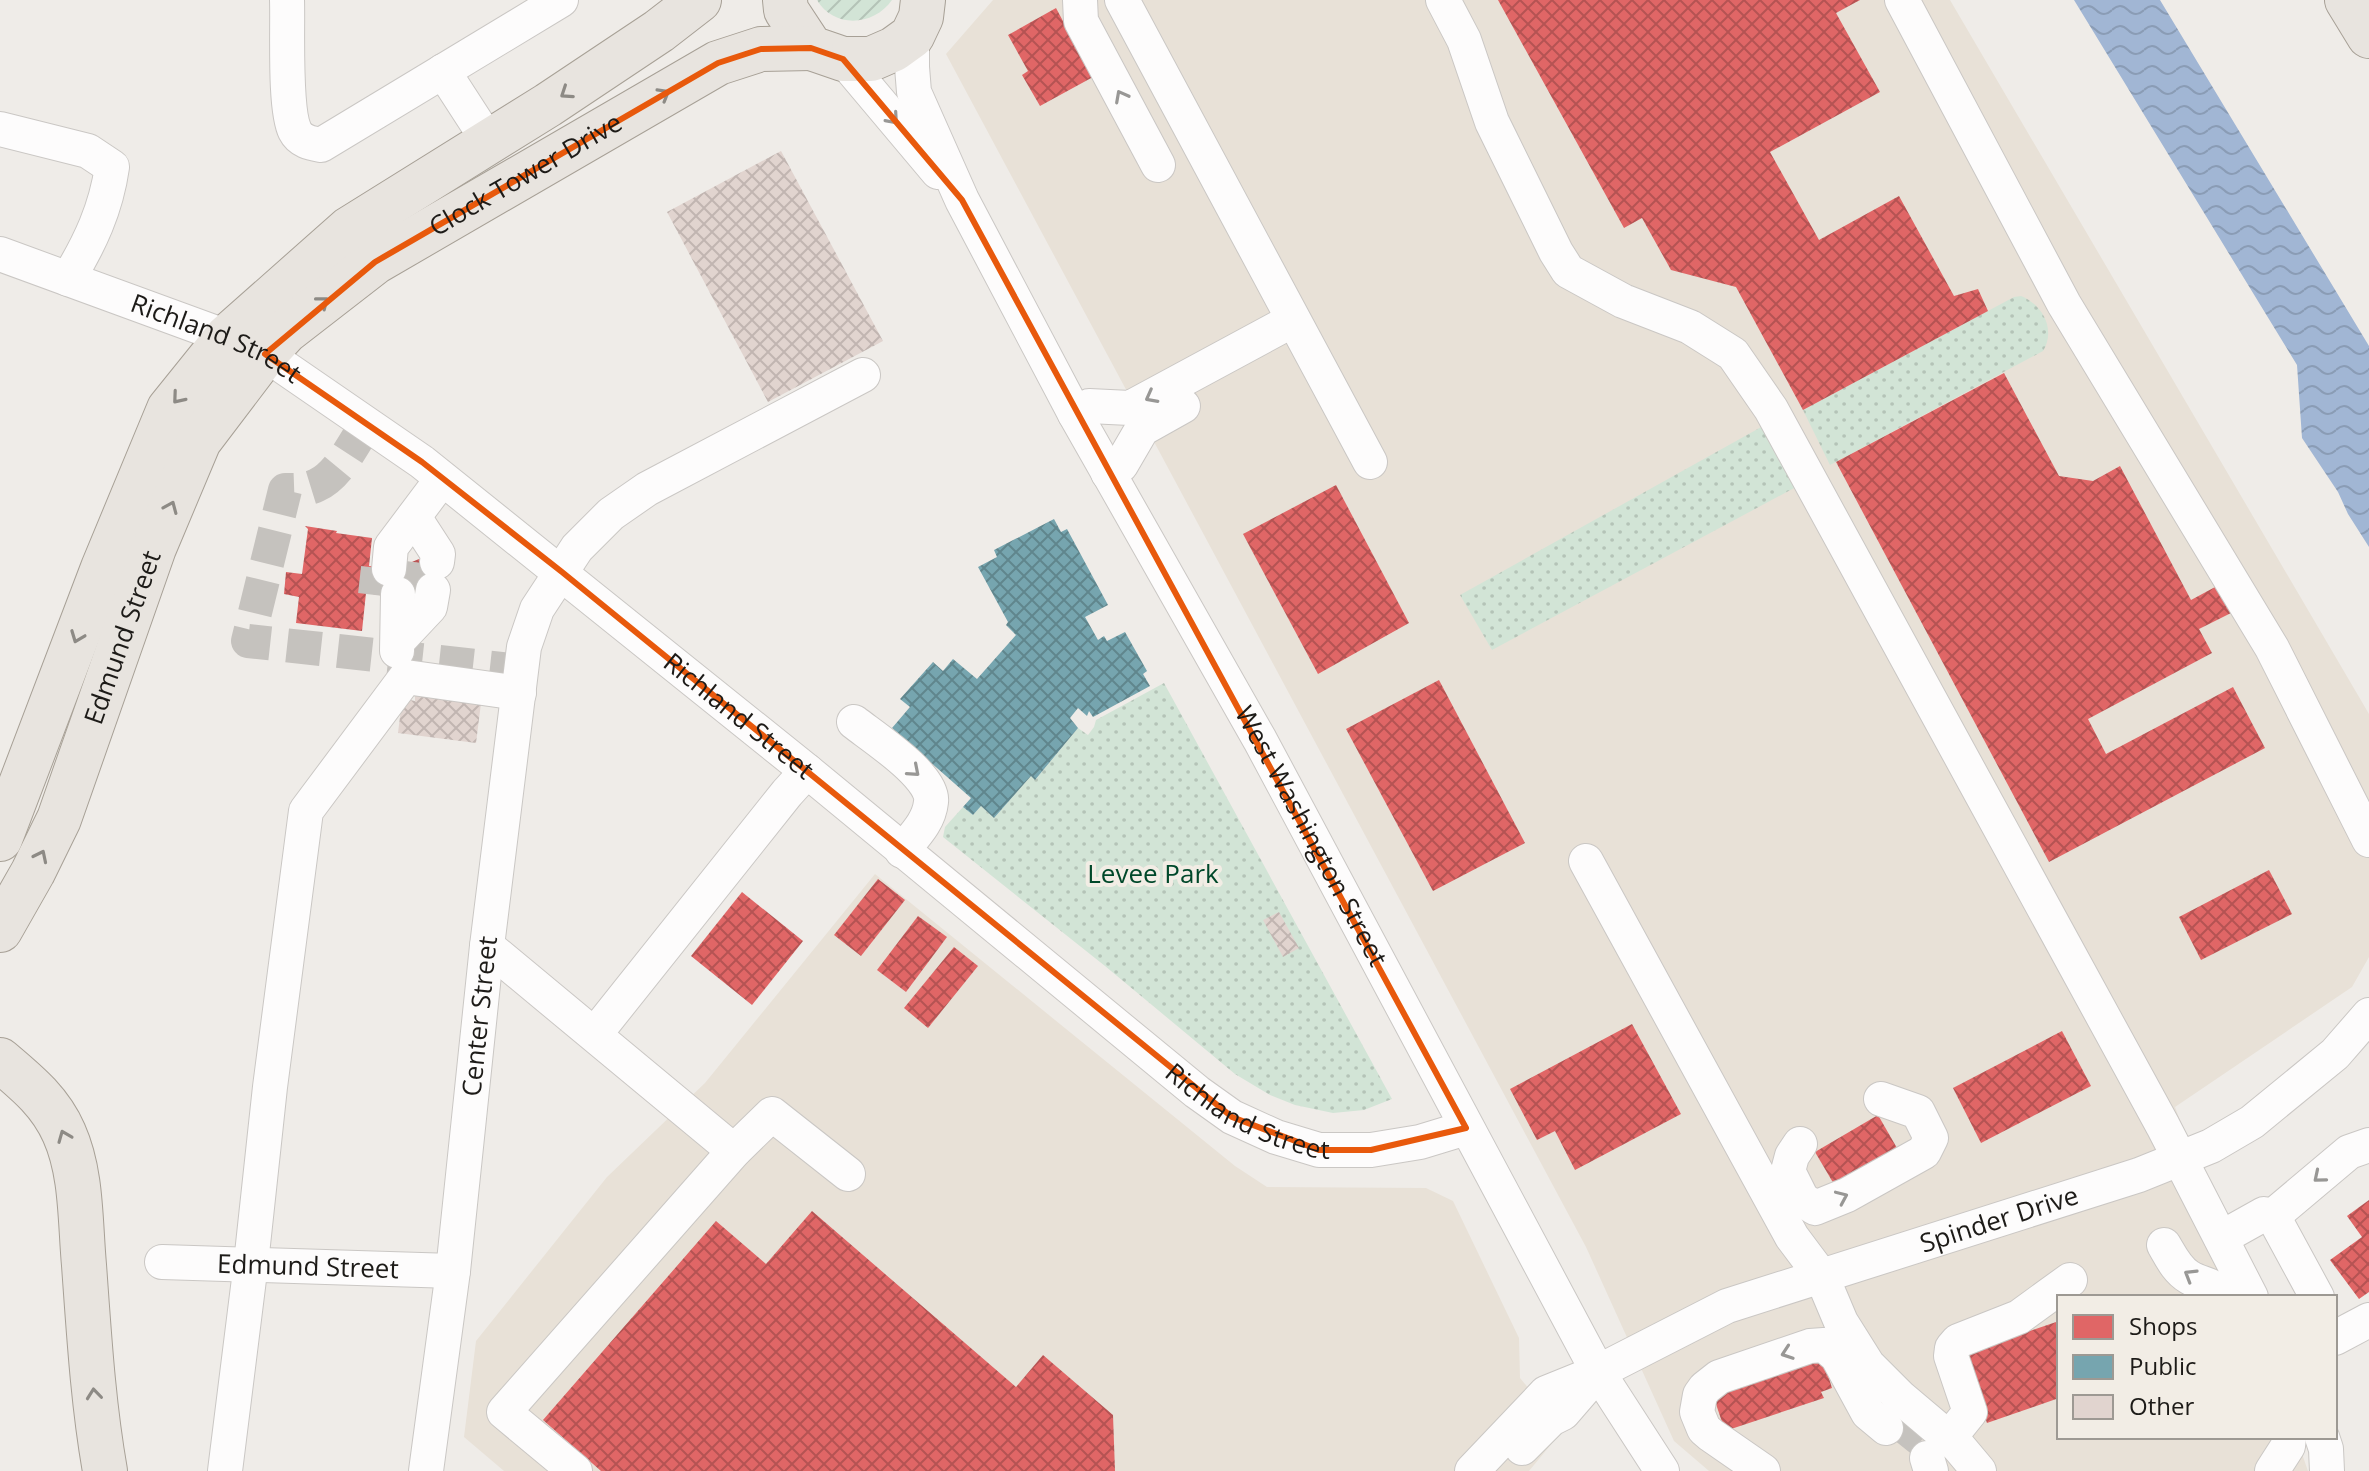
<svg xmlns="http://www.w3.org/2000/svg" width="2369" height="1471" viewBox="0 0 2369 1471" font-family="'Open Sans',sans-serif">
  <defs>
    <pattern id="grass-dots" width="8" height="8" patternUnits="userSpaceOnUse" patternTransform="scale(2)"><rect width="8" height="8" fill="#d2e4d6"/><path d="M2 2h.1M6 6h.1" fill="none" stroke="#b4c3b7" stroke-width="1.8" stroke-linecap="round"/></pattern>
    <pattern id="garden-furrows" width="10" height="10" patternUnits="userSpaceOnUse" patternTransform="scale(2)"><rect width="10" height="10" fill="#d2e4d6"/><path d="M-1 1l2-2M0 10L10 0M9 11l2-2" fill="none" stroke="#b4c3b7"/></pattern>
    <pattern id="water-waves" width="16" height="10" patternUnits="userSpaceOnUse" patternTransform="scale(2)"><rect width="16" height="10" fill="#a1b6d4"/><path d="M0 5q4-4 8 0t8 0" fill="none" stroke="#8a9cb5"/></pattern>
    <pattern id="shops-cross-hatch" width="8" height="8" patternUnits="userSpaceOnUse" patternTransform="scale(2)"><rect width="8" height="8" fill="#e06666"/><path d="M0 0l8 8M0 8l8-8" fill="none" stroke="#b55353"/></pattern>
    <pattern id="public-cross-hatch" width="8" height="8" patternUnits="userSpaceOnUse" patternTransform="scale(2)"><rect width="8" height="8" fill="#76a5af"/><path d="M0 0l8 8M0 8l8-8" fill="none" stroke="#60868d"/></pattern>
    <pattern id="building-cross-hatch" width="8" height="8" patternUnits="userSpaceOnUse" patternTransform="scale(2)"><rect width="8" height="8" fill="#e1d4cf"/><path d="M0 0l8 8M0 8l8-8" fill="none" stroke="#c1b5b1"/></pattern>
  </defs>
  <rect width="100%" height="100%" fill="#efece8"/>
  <g fill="#e8e1d7">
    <path d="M993,0H1950L2369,714V957L2352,987L2175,1107L2245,1297H2059V1437H2296L2308,1471H1709L1674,1441L1586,1247L946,54Z"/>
    <path d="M875,874L1235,1166L1267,1187L1426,1188L1453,1201L1519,1338L1520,1378L1563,1430L1529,1471H504L464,1437L476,1341L607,1177L705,1083Z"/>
  </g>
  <g fill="url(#grass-dots)">
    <path d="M2021,296C2043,305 2056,330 2043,351L1830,465L1803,410L2014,297Z"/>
    <path d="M1763,426L1796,487L1492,650L1460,595Z"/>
    <path d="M1164,683L1392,1099L1364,1110L1333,1113L1295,1105L1270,1095L1235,1074L1105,966L943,837L945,827L963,807L973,815L981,806L994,818L1031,776L1036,779L1078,728L1088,735L1094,727L1096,720Z"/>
  </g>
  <path fill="url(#garden-furrows)" d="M817,0H892C874,26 834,29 817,0Z"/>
  <path fill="url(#water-waves)" d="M2074,0H2160L2369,346V547L2348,514L2338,492L2302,438L2297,365Z"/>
  <g fill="url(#shops-cross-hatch)">
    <path d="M1498,0H1860L1836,13L1880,92L1770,152L1819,240L1899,196L1954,296L1978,289L1988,311L1803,410L1736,287L1671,270L1642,218L1624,228Z"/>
    <path d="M1056,8L1093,77L1040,106L1022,75L1028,71L1008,35Z"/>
    <path d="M2004,373L2059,476L2093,481L2120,466L2191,600L2217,586L2231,613L2199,629L2212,653L2088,719L2106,754L2233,687L2265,748L2049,862L1836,462Z"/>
    <path d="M1336,485L1409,623L1318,674L1243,534Z"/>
    <path d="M305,526L337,531L336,533L372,538L369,566L395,569L419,559L442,563L417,587L392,597L366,593L362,631L296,623L299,597L284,594L286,572L302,574L308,529Z"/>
    <path d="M1439,680L1525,843L1433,891L1346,729Z"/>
    <path d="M2269,870L2292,914L2201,960L2179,917Z"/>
    <path d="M878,879L905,900L861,956L834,935Z"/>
    <path d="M742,892L803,941L752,1005L691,956Z"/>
    <path d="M918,916L947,937L906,992L877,970Z"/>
    <path d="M954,947L978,966L928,1028L904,1008Z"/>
    <path d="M1632,1024L1681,1114L1575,1170L1555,1131L1537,1140L1510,1089Z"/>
    <path d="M2062,1031L2091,1086L1981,1143L1953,1088Z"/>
    <path d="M1878,1115L1901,1155L1838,1191L1815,1152Z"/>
    <path d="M2369,1200V1292L2359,1299L2330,1260L2362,1237L2347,1216Z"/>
    <path d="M812,1211L1016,1387L1043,1355L1113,1415L1115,1471H601L543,1420L716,1221L766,1264Z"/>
    <path d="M2059,1321V1398L1987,1423L1963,1354Z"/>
    <path d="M1822,1356L1832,1388L1821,1392L1824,1398L1725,1431L1710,1386Z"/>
  </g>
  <path fill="url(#public-cross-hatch)" d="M1054,519L1061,532L1067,529L1108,605L1085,617L1098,640L1104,636L1107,641L1125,632L1147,671L1143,674L1150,686L1093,717L1089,711L1087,716L1078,708L1070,718L1078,728L1035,780L1031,776L994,818L981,806L973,815L963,807L971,798L929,761L924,768L902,749L908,742L892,728L910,707L900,699L933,662L943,671L953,659L977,679L1016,635L1006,625L1008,622L978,567L997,557L994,550Z"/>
  <g fill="url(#building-cross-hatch)">
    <path d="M781,151L883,341L768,402L667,212Z"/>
    <path d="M415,695H482L476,743L398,733L401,709H404L405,699L415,701Z"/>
    <path d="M1279,912L1299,948L1283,957L1263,920Z"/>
  </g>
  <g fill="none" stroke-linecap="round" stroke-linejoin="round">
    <g stroke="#c5c2be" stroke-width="34" stroke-dasharray="34 17" stroke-linecap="butt">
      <path d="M366,425C353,444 339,475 317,485C307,490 296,490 285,490L248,641L521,671"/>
      <path d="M411,589L414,562"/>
      <path d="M375,595L378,568"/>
      <path d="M1895,1419L1925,1443L1927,1458"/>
    </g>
    <defs>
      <g id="minor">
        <path d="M287,0C288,28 284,109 295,131C300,141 310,143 321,145L561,0"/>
        <path d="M1080,0L1081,21L1158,165"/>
        <path d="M1122,0L1370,462"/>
        <path d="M1443,0L1464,40L1492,122L1556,252L1568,271L1623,301L1690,327L1733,354L1771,409L2163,1126L2251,1297"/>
        <path d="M1902,0L2064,304L2272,648L2369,840"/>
        <path id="s1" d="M912,36V67L914,92L962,200L1075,414L1260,740L1598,1372L1662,1471"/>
        <path d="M843,59L938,172"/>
        <path d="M443,71L489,142"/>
        <path d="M0,129L88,151L112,167C106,209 90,243 68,279"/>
        <path id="s2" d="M0,254L227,337L265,354L422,462L807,771L1197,1092L1232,1117L1276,1137L1319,1150H1371L1420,1142L1466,1128"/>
        <path d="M1075,414L1089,406L1130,408L1293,320"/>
        <path d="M1108,473L1121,465L1142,429L1183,406"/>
        <path d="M414,517L438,554L437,562"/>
        <path d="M389,569L391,547L442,479"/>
        <path d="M398,641L430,607L433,590"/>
        <path d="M397,651L398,594"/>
        <path d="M854,722C873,737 935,777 931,802C929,822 914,836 902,851"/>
        <path d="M1586,861L1792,1237L1822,1277L1841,1322L1868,1365L1900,1397L1958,1446L1979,1471"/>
        <path d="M487,946L734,1151"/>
        <path d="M595,1034L787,793L807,771"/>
        <path d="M1800,1144L1792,1156L1788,1171L1802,1199L1815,1208L1847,1195L1924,1152L1931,1138L1918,1112L1881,1099"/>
        <path d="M2273,1216L2349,1152L2369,1145"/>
        <path d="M2221,1238L2264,1214L2273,1216L2317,1297"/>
        <path d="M2164,1245C2171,1257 2177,1270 2189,1277C2201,1285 2214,1283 2223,1297"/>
        <path id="s3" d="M162,1262L453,1271"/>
        <path d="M2335,1338L2369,1320"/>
        <path d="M2322,1437L2326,1449L2327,1471"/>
        <path d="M1949,1438L1970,1412L1951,1356L1952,1348L1958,1341L2019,1317L2070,1280"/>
        <path d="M1522,1448L1551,1419L1563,1413L1595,1376"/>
        <path d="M1927,1458L1931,1471"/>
        <path d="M225,1471L251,1263L270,1087L306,811L406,677L519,693"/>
        <path id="s4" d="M426,1471L453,1271L487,946L524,647L537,609L577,548L611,514L647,489L863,375"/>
        <path d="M575,1471L504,1412L734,1151L772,1114L848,1174"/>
        <path id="s5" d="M1472,1471L1546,1393L1598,1372L1727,1306L2139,1175L2211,1146L2252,1122L2335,1054L2369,1015"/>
        <path d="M1763,1471L1711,1435L1704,1429L1697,1412L1700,1395L1705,1388L1719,1377L1810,1346L1824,1345L1837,1356L1868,1413L1886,1428"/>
        <path d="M2272,1471L2288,1446L2289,1437"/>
      </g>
      <g id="major">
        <path d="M785,0L786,10L811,48L843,59H871L894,49L912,36L921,17L923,0"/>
        <path d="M2347,0L2369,36"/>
        <path d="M0,839L103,568L169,409L227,337L349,229L548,105L659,31L699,0"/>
        <path id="s6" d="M0,930L33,872L59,819L154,548L199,441L265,354L286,331L375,262L718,63L761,49L811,48"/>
        <path d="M0,1060C26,1082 50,1101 64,1133C82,1173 80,1221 84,1265C89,1334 93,1403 105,1471"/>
      </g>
    </defs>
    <use href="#minor" stroke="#cac7c4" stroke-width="36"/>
    <use href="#major" stroke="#a7a096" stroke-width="46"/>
    <use href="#minor" stroke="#fdfcfc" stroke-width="34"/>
    <use href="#major" stroke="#e8e4df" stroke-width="44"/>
  </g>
  <defs><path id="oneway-chevron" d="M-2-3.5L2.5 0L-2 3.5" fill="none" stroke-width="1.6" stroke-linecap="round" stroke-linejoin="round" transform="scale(2)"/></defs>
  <g stroke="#8d8a85">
    <use href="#oneway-chevron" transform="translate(566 93) rotate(146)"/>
    <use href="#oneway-chevron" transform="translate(664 94) rotate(-30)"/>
    <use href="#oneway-chevron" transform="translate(323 302) rotate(-38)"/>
    <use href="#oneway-chevron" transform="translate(178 398) rotate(130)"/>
    <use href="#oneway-chevron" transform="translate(171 507) rotate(-67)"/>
    <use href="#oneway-chevron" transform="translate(77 637) rotate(111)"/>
    <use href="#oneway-chevron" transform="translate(41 856) rotate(-64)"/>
    <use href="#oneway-chevron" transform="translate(64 1136) rotate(-112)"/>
    <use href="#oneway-chevron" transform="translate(94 1394) rotate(-96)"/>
  </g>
  <g stroke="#989795">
    <use href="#oneway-chevron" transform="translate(1121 96) rotate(-118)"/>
    <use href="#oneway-chevron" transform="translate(893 119) rotate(49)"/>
    <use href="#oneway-chevron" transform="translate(1151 397) rotate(152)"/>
    <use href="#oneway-chevron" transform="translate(914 771) rotate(41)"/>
    <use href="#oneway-chevron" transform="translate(2319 1177) rotate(140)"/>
    <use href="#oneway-chevron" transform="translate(1842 1197) rotate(-24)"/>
    <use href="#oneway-chevron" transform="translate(2190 1275) rotate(-149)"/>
    <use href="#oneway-chevron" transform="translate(1787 1353) rotate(161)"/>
  </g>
  <path fill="none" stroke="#e8590c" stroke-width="6" stroke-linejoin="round" d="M811,48L843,59L962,200L1466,1128L1371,1150H1319L1232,1117L562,572L422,462L265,354L375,262L718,63L761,49Z"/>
  <g text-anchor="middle" stroke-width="8" stroke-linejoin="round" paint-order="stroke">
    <g font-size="26" fill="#1d1b18" stroke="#f2ede5">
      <text dy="9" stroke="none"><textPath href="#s6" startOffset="956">Clock Tower Drive</textPath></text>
      <text dy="9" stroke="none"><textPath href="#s2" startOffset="232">Richland Street</textPath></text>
      <text dy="9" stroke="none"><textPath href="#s6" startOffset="318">Edmund Street</textPath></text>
      <text dy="9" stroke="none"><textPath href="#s2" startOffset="880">Richland Street</textPath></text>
      <text dy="9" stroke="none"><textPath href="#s1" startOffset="900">West Washington Street</textPath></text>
      <text dy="9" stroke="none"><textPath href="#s4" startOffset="458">Center Street</textPath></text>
      <text dy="9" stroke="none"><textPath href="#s2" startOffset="1528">Richland Street</textPath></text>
      <text dy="9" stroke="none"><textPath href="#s5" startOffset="594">Spinder Drive</textPath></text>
      <text dy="9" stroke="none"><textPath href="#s3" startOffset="146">Edmund Street</textPath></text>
    </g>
    <g font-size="26" fill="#00482a" stroke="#f2ede5">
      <text x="1153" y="883">Levee Park</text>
    </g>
  </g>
  <rect x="2057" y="1295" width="280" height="144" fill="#f2ede5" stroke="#9d9993" stroke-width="2"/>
  <rect x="2073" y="1315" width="40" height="24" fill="#e06666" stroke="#9d9993" stroke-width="2"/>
  <text x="2129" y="1335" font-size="24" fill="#1d1b18">Shops</text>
  <rect x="2073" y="1355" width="40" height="24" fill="#76a5af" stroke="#9d9993" stroke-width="2"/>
  <text x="2129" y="1375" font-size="24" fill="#1d1b18">Public</text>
  <rect x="2073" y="1395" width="40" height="24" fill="#e1d4cf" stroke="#9d9993" stroke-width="2"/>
  <text x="2129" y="1415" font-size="24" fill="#1d1b18">Other</text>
</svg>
